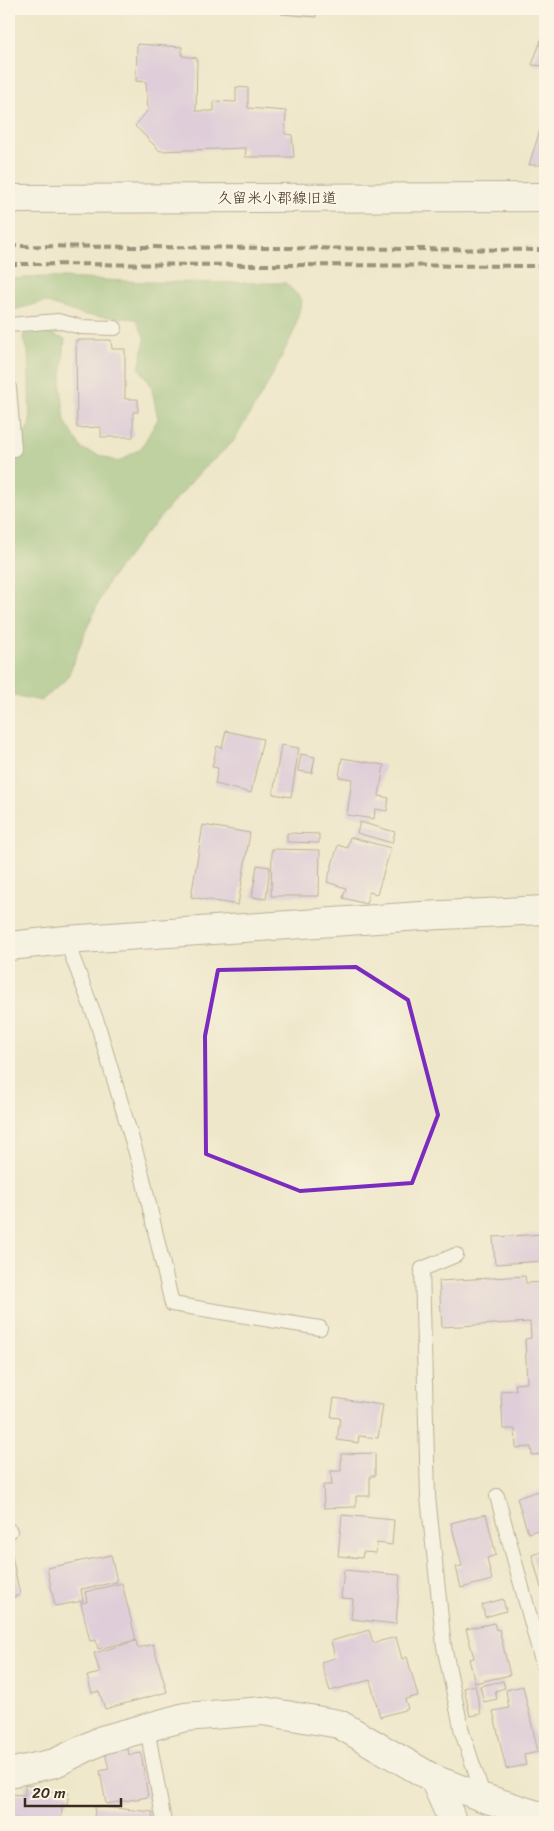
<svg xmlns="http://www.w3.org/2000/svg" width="554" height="1831" viewBox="0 0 554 1831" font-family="Sriracha,'Klee One',sans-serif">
  <rect width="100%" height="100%" fill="#fcf5e5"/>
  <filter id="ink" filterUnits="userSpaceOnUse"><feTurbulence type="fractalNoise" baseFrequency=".02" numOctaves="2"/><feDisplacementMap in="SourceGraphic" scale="10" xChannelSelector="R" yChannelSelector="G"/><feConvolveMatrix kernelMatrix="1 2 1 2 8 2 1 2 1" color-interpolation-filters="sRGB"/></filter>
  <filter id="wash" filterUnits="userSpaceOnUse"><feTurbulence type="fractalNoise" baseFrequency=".0096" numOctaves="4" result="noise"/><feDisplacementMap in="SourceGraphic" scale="20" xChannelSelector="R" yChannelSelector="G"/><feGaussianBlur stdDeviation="1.12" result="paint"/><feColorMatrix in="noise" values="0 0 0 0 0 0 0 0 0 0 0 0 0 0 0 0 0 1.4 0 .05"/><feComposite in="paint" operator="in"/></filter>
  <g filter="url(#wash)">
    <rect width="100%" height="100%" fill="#eee7ca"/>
    <path fill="#86b66f" stroke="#607046" d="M42,277L145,282L286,283L302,300L294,331L269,382L233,442L201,471L141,539L108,582L86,630L67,679L41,701L9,694V471L30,422L28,352L23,335L42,332L65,339L61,386L65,421L82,449L118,462L141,448L158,419L151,385L139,368L145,339L136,319L84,315L44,302L9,311V279Z"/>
    <g id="blocks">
      <g fill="#cdb0eb">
        <path d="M281,9H316V17L281,14Z"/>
        <path d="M545,29V66L532,65Z"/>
        <path d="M137,44L182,47V56L197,58L196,111H214V101L236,102V87L248,88V108L286,111L285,134L292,135L294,157H245L246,148L160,151L135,126L148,110L146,82L136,81Z"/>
        <path d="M545,114V165H529Z"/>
        <path d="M76,340H111L112,349H125V399H138V412H133V437H101V427L77,428Z"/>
        <path d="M226,731L263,739L251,793L215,784L218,768L212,767L217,746L222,748Z"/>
        <path d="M281,745L299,748L291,797L273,794Z"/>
        <path d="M301,754L315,757L312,773L298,771Z"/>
        <path d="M342,758L384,765L379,796L389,798L387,811L375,809L374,819L347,815L352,779L339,777Z"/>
        <path d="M360,822L395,832L392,843L357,833Z"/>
        <path d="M203,825L250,833L238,905L191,897Z"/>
        <path d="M287,833L319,834V843L287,842Z"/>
        <path d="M350,837L391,848L377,894L369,892L366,904L343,898L346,888L327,882L338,845L347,848Z"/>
        <path d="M272,849L320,850L319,896H271Z"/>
        <path d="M257,865L270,867L266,899L252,897Z"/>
        <path d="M545,1234V1261L495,1264L493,1237Z"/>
        <path d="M525,1276L526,1283L545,1282V1454L532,1455L531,1447L516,1448L515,1429H503L501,1391L516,1390L515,1384L527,1383L525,1339L531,1338L530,1322L442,1327L439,1281Z"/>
        <path d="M334,1398L383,1405L378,1438L359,1436L358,1443L337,1440L340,1418L331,1417Z"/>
        <path d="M375,1453V1476H370V1496H356V1507L324,1508L323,1485H332L331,1471H341V1454Z"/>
        <path d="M545,1489V1537L540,1538L538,1530L528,1533L517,1498Z"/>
        <path d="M486,1514L496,1555L487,1558L492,1580L461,1588L456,1567L462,1566L451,1523Z"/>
        <path d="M342,1515L394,1520L392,1545L377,1543L376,1553L363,1552L362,1558L338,1556Z"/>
        <path d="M10,1547L20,1595L9,1598V1548Z"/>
        <path d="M545,1551V1587L541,1588L532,1555Z"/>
        <path d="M111,1555L117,1582L81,1589L83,1601L55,1606L47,1568Z"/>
        <path d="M344,1570L400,1575L396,1624L351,1619L353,1599L341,1598Z"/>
        <path d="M122,1583L136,1640L98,1649L96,1640L90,1641L81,1603L87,1602L85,1592Z"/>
        <path d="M503,1599L506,1611L485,1617L482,1605Z"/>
        <path d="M494,1623L496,1630L499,1629L510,1675L475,1683L469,1659L474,1658L466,1629Z"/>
        <path d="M369,1630L373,1643L396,1637L402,1659L407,1657L418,1696L405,1699L408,1709L380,1717L370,1680L330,1691L321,1662L335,1658L331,1641Z"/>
        <path d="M136,1641L138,1648L153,1644L167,1692L105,1709L99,1691L92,1693L87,1676L100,1673L94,1653Z"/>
        <path d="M503,1681L505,1688L495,1691L497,1699L484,1702L480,1686Z"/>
        <path d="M475,1685L481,1714L470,1716L464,1688Z"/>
        <path d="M523,1686L538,1752L524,1755L526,1765L506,1769L493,1711L509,1708L506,1690Z"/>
        <path d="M128,1749L129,1755L141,1753L148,1797L106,1804L100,1771L109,1769L105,1753Z"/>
        <path d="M25,1785L49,1788V1791L69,1793L67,1805H62L61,1822H43L9,1818V1794L25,1795Z"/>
        <path d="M95,1806L153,1812L152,1822H116L94,1820Z"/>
      </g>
    </g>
  </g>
  <g filter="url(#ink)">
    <use href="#blocks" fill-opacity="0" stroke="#7a6c5a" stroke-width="1"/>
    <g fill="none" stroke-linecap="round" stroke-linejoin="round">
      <defs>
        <g id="service">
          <path d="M9,325L58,321L81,327L115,328"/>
          <path d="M9,387L14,449"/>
          <path d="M66,940L97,1022L141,1170L172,1304L320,1328"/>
          <path d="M456,1255L422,1269L428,1497L444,1646L462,1732L484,1798"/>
          <path d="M497,1496L545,1672"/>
          <path d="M9,1531H10"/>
          <path d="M147,1728L164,1822"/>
        </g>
        <g id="minor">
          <path d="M9,946L66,940L421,916L545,910"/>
          <path d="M9,1773L55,1763L102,1740L185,1717L263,1711L339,1724L434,1779L484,1798L537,1815L545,1816"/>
          <path d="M434,1779L453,1822"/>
        </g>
        <path id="tertiary" d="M9,199L545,197"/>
      </defs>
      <use href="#service" stroke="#7a6c5a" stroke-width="16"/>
      <use href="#minor" stroke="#7a6c5a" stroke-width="30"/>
      <use href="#tertiary" stroke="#7a6c5a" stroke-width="30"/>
      <use href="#service" stroke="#fff" stroke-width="14"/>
      <use href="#minor" stroke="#fff" stroke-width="28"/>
      <use href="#tertiary" stroke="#fff" stroke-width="28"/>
      <g stroke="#3b2a1e" stroke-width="4" stroke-dasharray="8 4" stroke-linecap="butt">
        <path d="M9,246L545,250"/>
        <path d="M9,264L545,266"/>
      </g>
    </g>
  </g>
  <path d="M0 0H554V1831H0ZM356,967L408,1000L438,1115L412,1183L300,1191L206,1154L205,1036L218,970Z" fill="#eee7ca" fill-opacity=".55" fill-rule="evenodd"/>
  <path fill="none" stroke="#7b2cbf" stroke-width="4" stroke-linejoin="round" d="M356,967L408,1000L438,1115L412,1183L300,1191L206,1154L205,1036L218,970Z"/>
  <g text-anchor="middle" stroke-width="4" stroke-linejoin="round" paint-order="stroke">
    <g font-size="15" fill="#3b2a1e" stroke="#fcf5e5">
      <text x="277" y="203">久留米小郡線旧道</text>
    </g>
  </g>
  <rect width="554" height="1831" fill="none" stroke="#fcf5e5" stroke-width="30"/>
  <path d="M25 1798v8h96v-8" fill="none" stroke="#3b2a1e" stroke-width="2.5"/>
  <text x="32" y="1798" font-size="15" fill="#3b2a1e" stroke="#fcf5e5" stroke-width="4" paint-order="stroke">20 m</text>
</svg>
